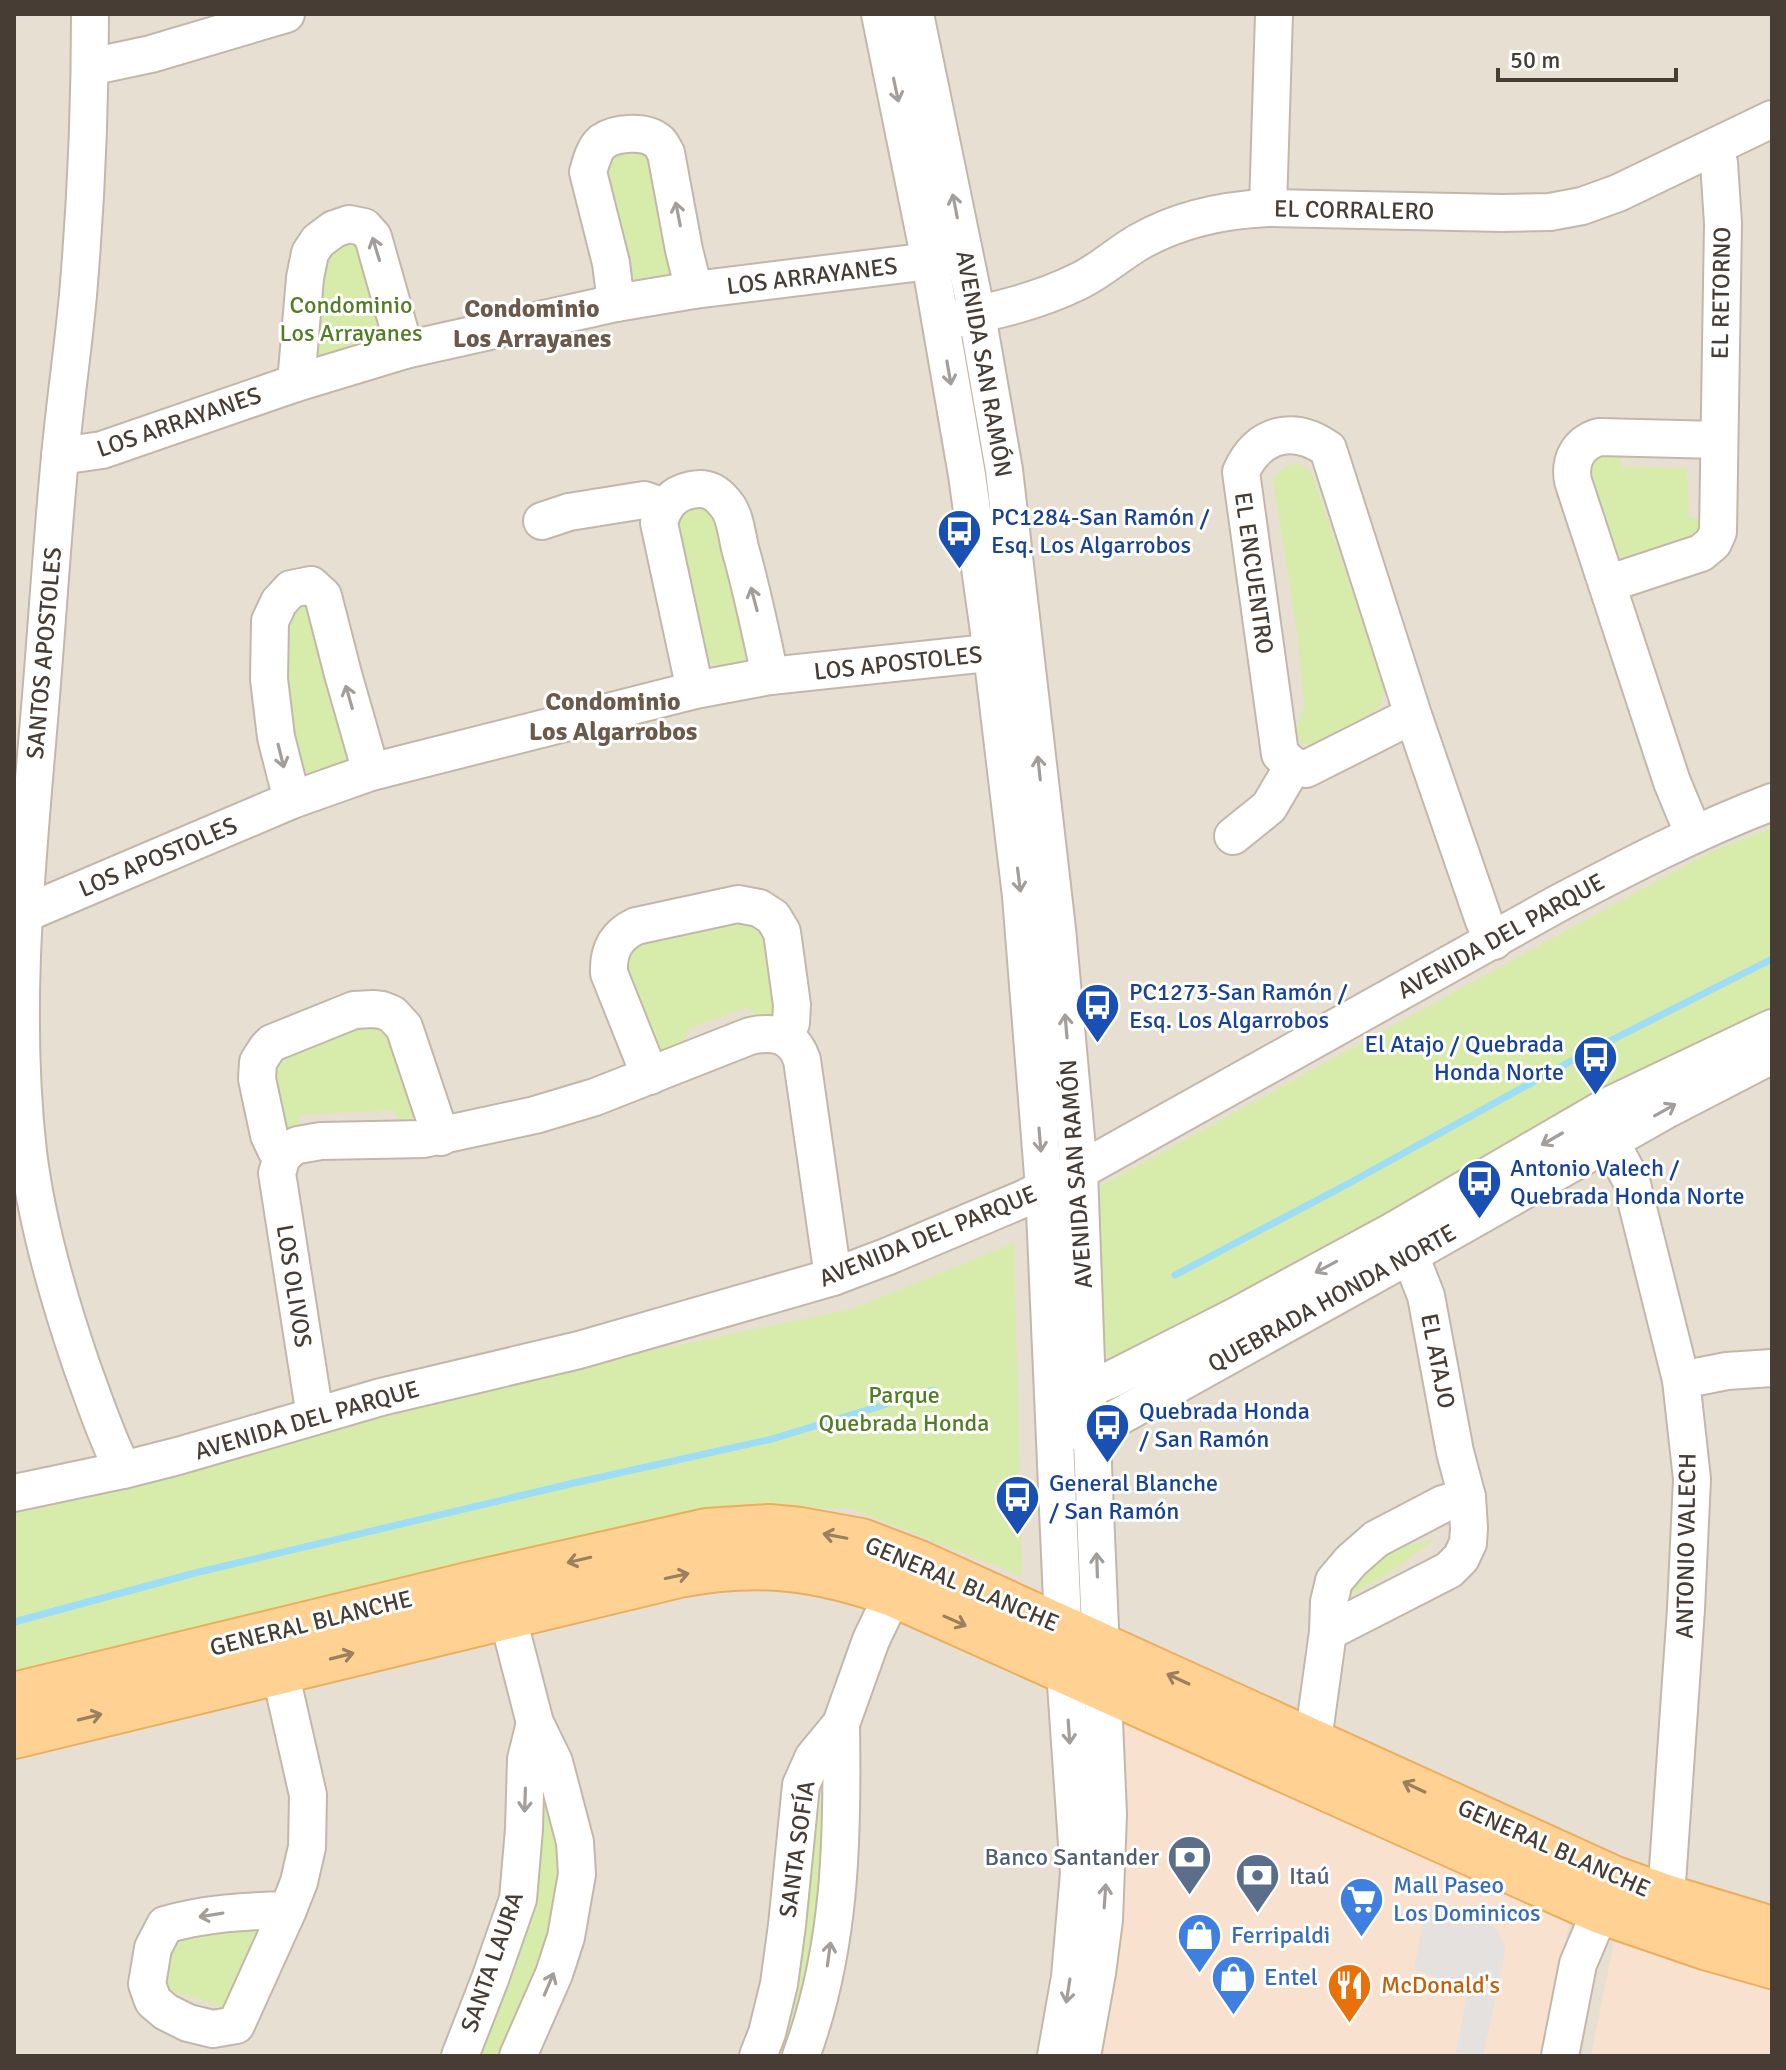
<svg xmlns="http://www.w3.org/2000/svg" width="1786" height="2070" viewBox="0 0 1786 2070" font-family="Signika,sans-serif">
  <rect width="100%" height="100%" fill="#f4eee5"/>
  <rect fill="#e8dfd3" x="14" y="14" width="1758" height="2042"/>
  <g fill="#f8e1cf">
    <path d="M1125,1721L1572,1907L1544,2056H1102L1117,1967L1122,1910L1121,1729Z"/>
    <path d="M1614,1942L1772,1988V2056H1591Z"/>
  </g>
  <g fill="#d7ebab">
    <path d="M629,152L646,154L656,163L672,277L631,284L605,192L608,164L617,157Z"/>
    <path d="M362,240L389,337L318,360L314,355L325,258L333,244Z"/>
    <path d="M1620,451L1622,467L1687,468L1689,518H1705L1695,540L1627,559L1612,551L1589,479L1592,466L1598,456L1602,454Z"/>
    <path d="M1297,463L1311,471L1385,688L1381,705L1357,726L1317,748L1300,742L1296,730L1304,705L1298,640L1273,478L1285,467Z"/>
    <path d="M679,505L722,509L749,648C742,679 719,670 701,655L669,520Z"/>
    <path d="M301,598L313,608L349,743L347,762L316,777L304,769L294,752L280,626Z"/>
    <path d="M1772,828V1006L1653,1067L1136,1358L1099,1356L1084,1195L1712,851Z"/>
    <path d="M744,919L764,930L775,1008L771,1014L759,1020L748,1007L688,1029L683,1045L655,1054L627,974L626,954L633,942Z"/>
    <path d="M351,1024L387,1027L415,1112C412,1122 408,1123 399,1127L395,1110L299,1115L300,1131L291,1129L285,1125L271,1074L279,1055Z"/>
    <path d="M1014,1243L1022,1576L849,1508L705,1512L14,1676V1506L126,1484L602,1361L852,1309Z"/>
    <path d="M1437,1538L1389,1573L1340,1601L1377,1554Z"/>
    <path d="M549,1794L563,1866L545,1954L508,2056H470L530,1797Z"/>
    <path d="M811,1801L831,1803L836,1820L792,2056H764Z"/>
    <path d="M270,1923L228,2008L174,1992L156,1980L161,1936Z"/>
  </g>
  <path fill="#e4e1de" d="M1426,1907L1479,1921L1498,1930L1505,1945L1504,1958L1483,2056H1455L1469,1986L1414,1970Z"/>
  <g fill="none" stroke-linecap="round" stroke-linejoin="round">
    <g stroke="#9dddf5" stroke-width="7">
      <path d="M1175,1275L1344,1186L1582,1055L1772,959"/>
      <path d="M14,1622L195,1573L570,1484L772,1439L933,1390"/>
    </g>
    <defs>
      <g id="minor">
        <path d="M90,14C90,108 86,202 78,295C73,349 65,403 60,457C52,541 47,625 40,708C28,855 11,1004 28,1152C37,1225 58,1297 82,1367C95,1402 106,1437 123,1470"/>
        <path d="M880,14L930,261L967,475L992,653L1021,896L1044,1188L1065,1670L1079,1873L1070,1977L1056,2056"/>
        <path d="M915,14L977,315L1004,470L1057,929L1079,1171L1087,1389L1092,1442L1108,1814L1104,1920L1097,1973L1082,2056"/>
        <path d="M90,67L151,54L286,14"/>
        <path d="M1268,208L1274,14"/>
        <path d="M616,303L611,263L588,172C591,162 594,149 602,142C616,132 646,130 659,142C662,145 664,150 666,153L684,250L694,290"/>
        <path d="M954,319C996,311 1038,301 1077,282C1099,272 1118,254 1139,242C1179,219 1223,210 1268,208L1502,213L1550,212L1582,206L1618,193L1772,119"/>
        <path d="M296,383L305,278L310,253L318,241L334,229L349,224L364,227L373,237L405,350"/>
        <path d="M60,456L102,450L296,383L405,350L616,303L694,290L930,261"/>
        <path d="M542,521L569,512L644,500L664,507"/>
        <path d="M1607,584L1701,553L1713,543L1718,532L1723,223L1719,163L1714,147"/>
        <path d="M695,690L659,523C664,505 672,494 691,490C708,486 718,493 728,507C735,517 737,535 740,548C752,590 761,633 770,676"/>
        <path d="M1413,715L1306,769L1293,766L1280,754L1241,472C1258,434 1293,424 1328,449L1413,715L1484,921L1494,941"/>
        <path d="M292,800L276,737L269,679L270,621L279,602L291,589L311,585L323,596L343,674L371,772"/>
        <path d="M1694,835L1672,782L1573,481C1569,459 1579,443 1599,437L1719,440"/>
        <path d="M1233,836L1269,807L1293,766"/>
        <path d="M24,914L292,800L371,772L695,690L770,676L1016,650"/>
        <path d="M650,1076L609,973C608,951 615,936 636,926L738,904L759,908L773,917L782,932L792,1005L791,1023L784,1037"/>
        <path d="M1600,1122L1631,1180L1681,1380L1692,1479L1686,1609L1666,1897"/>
        <path d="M282,1157L276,1150L269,1135L257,1079L258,1062L267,1048L272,1043L354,1010L373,1009L382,1010L392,1014L404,1027L441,1137"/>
        <path d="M1681,1380L1727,1371L1772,1368"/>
        <path d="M1067,1392L1087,1389L1110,1380L1238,1315L1393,1231L1608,1106L1772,1028"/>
        <path d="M315,1416L277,1173L282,1157L291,1148L298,1145L321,1141L424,1139L535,1115L595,1097L750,1036C774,1031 793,1034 802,1060L833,1277"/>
        <path d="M1068,1431L1091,1429L1113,1420L1410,1255L1664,1111L1772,1055"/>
        <path d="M14,1493L123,1470L178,1456L381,1397L579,1350L833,1277L886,1257L1023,1199L1079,1171L1557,904C1627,867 1698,830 1772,802"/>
        <path d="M501,1591L535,1723L554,1762L575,1842L577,1874L566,1937L554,1974L518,2056"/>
        <path d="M1328,1632L1449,1570L1461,1558L1468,1543L1469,1528L1467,1497L1455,1452L1426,1296L1410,1255L1398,1237"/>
        <path d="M274,1645L308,1795L307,1847L299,1882L288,1910L236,2025L213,2029L188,2023L166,2012L153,2001L147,1984L153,1948L165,1925C205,1913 247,1911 288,1910"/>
        <path d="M1313,1740L1328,1632L1329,1602L1334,1581L1351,1561L1376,1539L1443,1504L1467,1497"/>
        <path d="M460,2056L490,1979L518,1899L524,1829L526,1759L535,1723"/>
        <path d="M758,2056L767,2033L779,1984L787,1925L801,1785L813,1758L841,1724L871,1640L893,1594"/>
        <path d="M801,2056C841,1949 843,1837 841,1724"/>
        <path d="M1560,2056L1578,1964L1611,1886"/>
      </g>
      <g id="major">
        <path d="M14,1695L472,1584L707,1531L769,1527L800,1530L861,1541L919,1563L1615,1879L1666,1897L1772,1929"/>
        <path d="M14,1736L679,1575C758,1560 817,1567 893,1594L1600,1911L1705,1947L1772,1966"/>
      </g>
    </defs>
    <use href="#minor" stroke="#c3b7aa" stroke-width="40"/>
    <use href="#major" stroke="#ecad5c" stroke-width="48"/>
    <use href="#minor" stroke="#fff" stroke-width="36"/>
    <use href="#major" stroke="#ffd293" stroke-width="44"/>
  </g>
  <defs><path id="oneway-shaft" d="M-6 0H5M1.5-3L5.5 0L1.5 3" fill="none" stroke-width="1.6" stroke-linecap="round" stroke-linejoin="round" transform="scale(2)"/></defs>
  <g stroke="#a39e9a">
    <use href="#oneway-shaft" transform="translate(896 90) rotate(78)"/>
    <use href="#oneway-shaft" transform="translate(955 206) rotate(-101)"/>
    <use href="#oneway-shaft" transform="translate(678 214) rotate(-101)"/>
    <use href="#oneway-shaft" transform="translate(376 249) rotate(-107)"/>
    <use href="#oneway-shaft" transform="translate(949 373) rotate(80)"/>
    <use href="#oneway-shaft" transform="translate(754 599) rotate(-105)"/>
    <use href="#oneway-shaft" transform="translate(349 697) rotate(-106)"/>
    <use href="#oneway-shaft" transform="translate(281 756) rotate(76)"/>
    <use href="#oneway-shaft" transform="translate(1039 768) rotate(-96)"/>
    <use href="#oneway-shaft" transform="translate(1019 880) rotate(83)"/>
    <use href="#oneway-shaft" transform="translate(1066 1026) rotate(-95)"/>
    <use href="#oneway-shaft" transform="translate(1665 1110) rotate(-29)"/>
    <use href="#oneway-shaft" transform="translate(1552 1139) rotate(150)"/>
    <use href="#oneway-shaft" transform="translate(1040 1140) rotate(85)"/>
    <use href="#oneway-shaft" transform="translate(1326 1267) rotate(152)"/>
    <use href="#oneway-shaft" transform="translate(1097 1565) rotate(-92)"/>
    <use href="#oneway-shaft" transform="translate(1069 1732) rotate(86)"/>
    <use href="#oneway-shaft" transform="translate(525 1800) rotate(92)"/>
    <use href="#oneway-shaft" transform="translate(1105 1896) rotate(-86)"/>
    <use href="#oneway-shaft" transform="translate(211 1915) rotate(171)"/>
    <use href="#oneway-shaft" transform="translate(829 1954) rotate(-82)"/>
    <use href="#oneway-shaft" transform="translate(549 1984) rotate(-67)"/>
    <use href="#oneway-shaft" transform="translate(1068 1991) rotate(99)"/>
  </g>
  <g stroke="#9a805f">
    <use href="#oneway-shaft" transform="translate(835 1536) rotate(-169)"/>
    <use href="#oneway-shaft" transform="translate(579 1560) rotate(167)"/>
    <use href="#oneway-shaft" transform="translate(677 1576) rotate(-12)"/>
    <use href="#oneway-shaft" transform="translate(955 1621) rotate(24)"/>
    <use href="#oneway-shaft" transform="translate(342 1656) rotate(-14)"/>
    <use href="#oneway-shaft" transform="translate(1178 1679) rotate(-155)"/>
    <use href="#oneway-shaft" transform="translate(90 1717) rotate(-14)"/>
    <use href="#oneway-shaft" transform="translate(1414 1787) rotate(-155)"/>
  </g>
  <defs>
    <symbol id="bus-pin" viewBox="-11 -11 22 30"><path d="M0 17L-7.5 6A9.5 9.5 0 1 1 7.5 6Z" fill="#1a4fb4" stroke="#fff"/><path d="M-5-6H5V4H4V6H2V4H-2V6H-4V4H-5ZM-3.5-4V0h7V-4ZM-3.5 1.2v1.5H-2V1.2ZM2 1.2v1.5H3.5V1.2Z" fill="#fff"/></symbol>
    <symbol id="bank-pin" viewBox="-11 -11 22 30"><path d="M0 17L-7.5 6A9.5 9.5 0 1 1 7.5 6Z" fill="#5c6f8a" stroke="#fff"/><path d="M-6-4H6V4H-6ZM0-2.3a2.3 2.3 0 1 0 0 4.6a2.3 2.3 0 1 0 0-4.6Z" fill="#fff"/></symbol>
    <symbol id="supermarket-pin" viewBox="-11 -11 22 30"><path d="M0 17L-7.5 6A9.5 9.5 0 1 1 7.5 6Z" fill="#3f7fe0" stroke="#fff"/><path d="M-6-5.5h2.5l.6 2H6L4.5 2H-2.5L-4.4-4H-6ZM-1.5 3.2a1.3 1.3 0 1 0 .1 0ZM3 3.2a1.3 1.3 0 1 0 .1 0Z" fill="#fff"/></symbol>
    <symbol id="shop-pin" viewBox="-11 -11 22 30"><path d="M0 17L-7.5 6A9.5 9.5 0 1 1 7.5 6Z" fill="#3f7fe0" stroke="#fff"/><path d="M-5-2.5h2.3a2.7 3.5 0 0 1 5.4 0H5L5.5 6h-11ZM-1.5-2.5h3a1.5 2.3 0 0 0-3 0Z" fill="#fff"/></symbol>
    <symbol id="restaurant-pin" viewBox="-11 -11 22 30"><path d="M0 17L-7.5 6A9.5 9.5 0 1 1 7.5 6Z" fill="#e8710a" stroke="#fff"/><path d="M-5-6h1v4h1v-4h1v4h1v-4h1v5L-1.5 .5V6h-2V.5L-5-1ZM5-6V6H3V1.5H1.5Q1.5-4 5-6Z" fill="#fff"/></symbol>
  </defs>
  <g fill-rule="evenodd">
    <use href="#bus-pin" x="934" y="506" width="51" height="69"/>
    <use href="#bus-pin" x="1072" y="980" width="51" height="69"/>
    <use href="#bus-pin" x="1570" y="1032" width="51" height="69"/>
    <use href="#bus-pin" x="1454" y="1156" width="51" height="69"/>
    <use href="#bus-pin" x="1082" y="1400" width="51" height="69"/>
    <use href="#bus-pin" x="992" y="1472" width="51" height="69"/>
    <use href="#bank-pin" x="1164" y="1832" width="51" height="69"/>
    <use href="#bank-pin" x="1232" y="1850" width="51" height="69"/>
    <use href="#supermarket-pin" x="1336" y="1874" width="51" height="69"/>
    <use href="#shop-pin" x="1174" y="1910" width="51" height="69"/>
    <use href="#shop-pin" x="1208" y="1952" width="51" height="69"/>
    <use href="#restaurant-pin" x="1324" y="1960" width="51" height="69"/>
  </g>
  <g text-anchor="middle" stroke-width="6" stroke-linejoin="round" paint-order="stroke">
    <g font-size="24" fill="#473d34" stroke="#fff">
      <text transform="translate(1354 210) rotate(1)" y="8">EL CORRALERO</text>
      <text transform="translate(812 276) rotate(-7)" y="8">LOS ARRAYANES</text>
      <text transform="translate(1721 293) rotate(-89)" y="8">EL RETORNO</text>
      <text transform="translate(984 364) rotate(80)" y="8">AVENIDA SAN RAMÓN</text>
      <text transform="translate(179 422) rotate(-19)" y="8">LOS ARRAYANES</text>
      <text transform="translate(1254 573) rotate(82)" y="8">EL ENCUENTRO</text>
      <text transform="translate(44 653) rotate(-85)" y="8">SANTOS APOSTOLES</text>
      <text transform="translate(898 663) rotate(-6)" y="8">LOS APOSTOLES</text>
      <text transform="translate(158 857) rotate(-23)" y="8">LOS APOSTOLES</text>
      <text transform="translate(1501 936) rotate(-29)" y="8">AVENIDA DEL PARQUE</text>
      <text transform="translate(1076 1174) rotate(-94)" y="8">AVENIDA SAN RAMÓN</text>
      <text transform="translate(928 1236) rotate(-22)" y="8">AVENIDA DEL PARQUE</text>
      <text transform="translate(294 1286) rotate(81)" y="8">LOS OLIVOS</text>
      <text transform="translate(1332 1298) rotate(-29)" y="8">QUEBRADA HONDA NORTE</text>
      <text transform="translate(1438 1361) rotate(79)" y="8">EL ATAJO</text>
      <text transform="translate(307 1420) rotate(-16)" y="8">AVENIDA DEL PARQUE</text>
      <text transform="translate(1686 1546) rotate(-89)" y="8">ANTONIO VALECH</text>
      <text transform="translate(962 1584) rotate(23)" y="8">GENERAL BLANCHE</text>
      <text transform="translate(311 1623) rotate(-14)" y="8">GENERAL BLANCHE</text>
      <text transform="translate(1554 1848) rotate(24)" y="8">GENERAL BLANCHE</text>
      <text transform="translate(797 1849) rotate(-82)" y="8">SANTA SOFÍA</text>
      <text transform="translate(492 1962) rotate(-71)" y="8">SANTA LAURA</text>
    </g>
    <g font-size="24" fill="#517d23" stroke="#fff">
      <text x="351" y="313">Condominio<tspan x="351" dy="28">Los Arrayanes</tspan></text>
      <text x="904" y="1403">Parque<tspan x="904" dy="28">Quebrada Honda</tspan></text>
    </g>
    <g font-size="24" fill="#164399" stroke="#fff" text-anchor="start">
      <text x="991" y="525">PC1284-San Ramón /<tspan x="991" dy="28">Esq. Los Algarrobos</tspan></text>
      <text x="1129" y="1000">PC1273-San Ramón /<tspan x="1129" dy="28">Esq. Los Algarrobos</tspan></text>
      <text x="1564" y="1052" text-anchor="end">El Atajo / Quebrada<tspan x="1564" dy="28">Honda Norte</tspan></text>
      <text x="1510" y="1176">Antonio Valech /<tspan x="1510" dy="28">Quebrada Honda Norte</tspan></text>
      <text x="1139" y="1419">Quebrada Honda<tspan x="1139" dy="28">/ San Ramón</tspan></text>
      <text x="1049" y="1491">General Blanche<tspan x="1049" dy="28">/ San Ramón</tspan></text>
    </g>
    <g font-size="24" fill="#4e5e75" stroke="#fff" text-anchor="end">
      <text x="1159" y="1865">Banco Santander</text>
      <text x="1289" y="1884" text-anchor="start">Itaú</text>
    </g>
    <g font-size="24" fill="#366cbe" stroke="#fff" text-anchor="start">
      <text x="1393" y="1893">Mall Paseo<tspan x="1393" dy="28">Los Dominicos</tspan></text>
      <text x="1231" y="1943">Ferripaldi</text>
      <text x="1264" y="1985">Entel</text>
    </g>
    <g font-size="24" fill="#c56008" stroke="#fff" text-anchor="start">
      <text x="1381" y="1993">McDonald's</text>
    </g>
    <g font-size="26" font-weight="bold" fill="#6b5a4b" stroke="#fff">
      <text x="532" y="317">Condominio<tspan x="532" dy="30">Los Arrayanes</tspan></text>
      <text x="613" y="710">Condominio<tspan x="613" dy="30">Los Algarrobos</tspan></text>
    </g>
  </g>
  <rect width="1786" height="2070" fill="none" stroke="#473d34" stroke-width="32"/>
  <path d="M1498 68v12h178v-12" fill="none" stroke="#473d34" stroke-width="4"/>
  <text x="1510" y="68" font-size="24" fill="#473d34" stroke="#ffffff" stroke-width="6" paint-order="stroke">50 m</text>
</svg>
